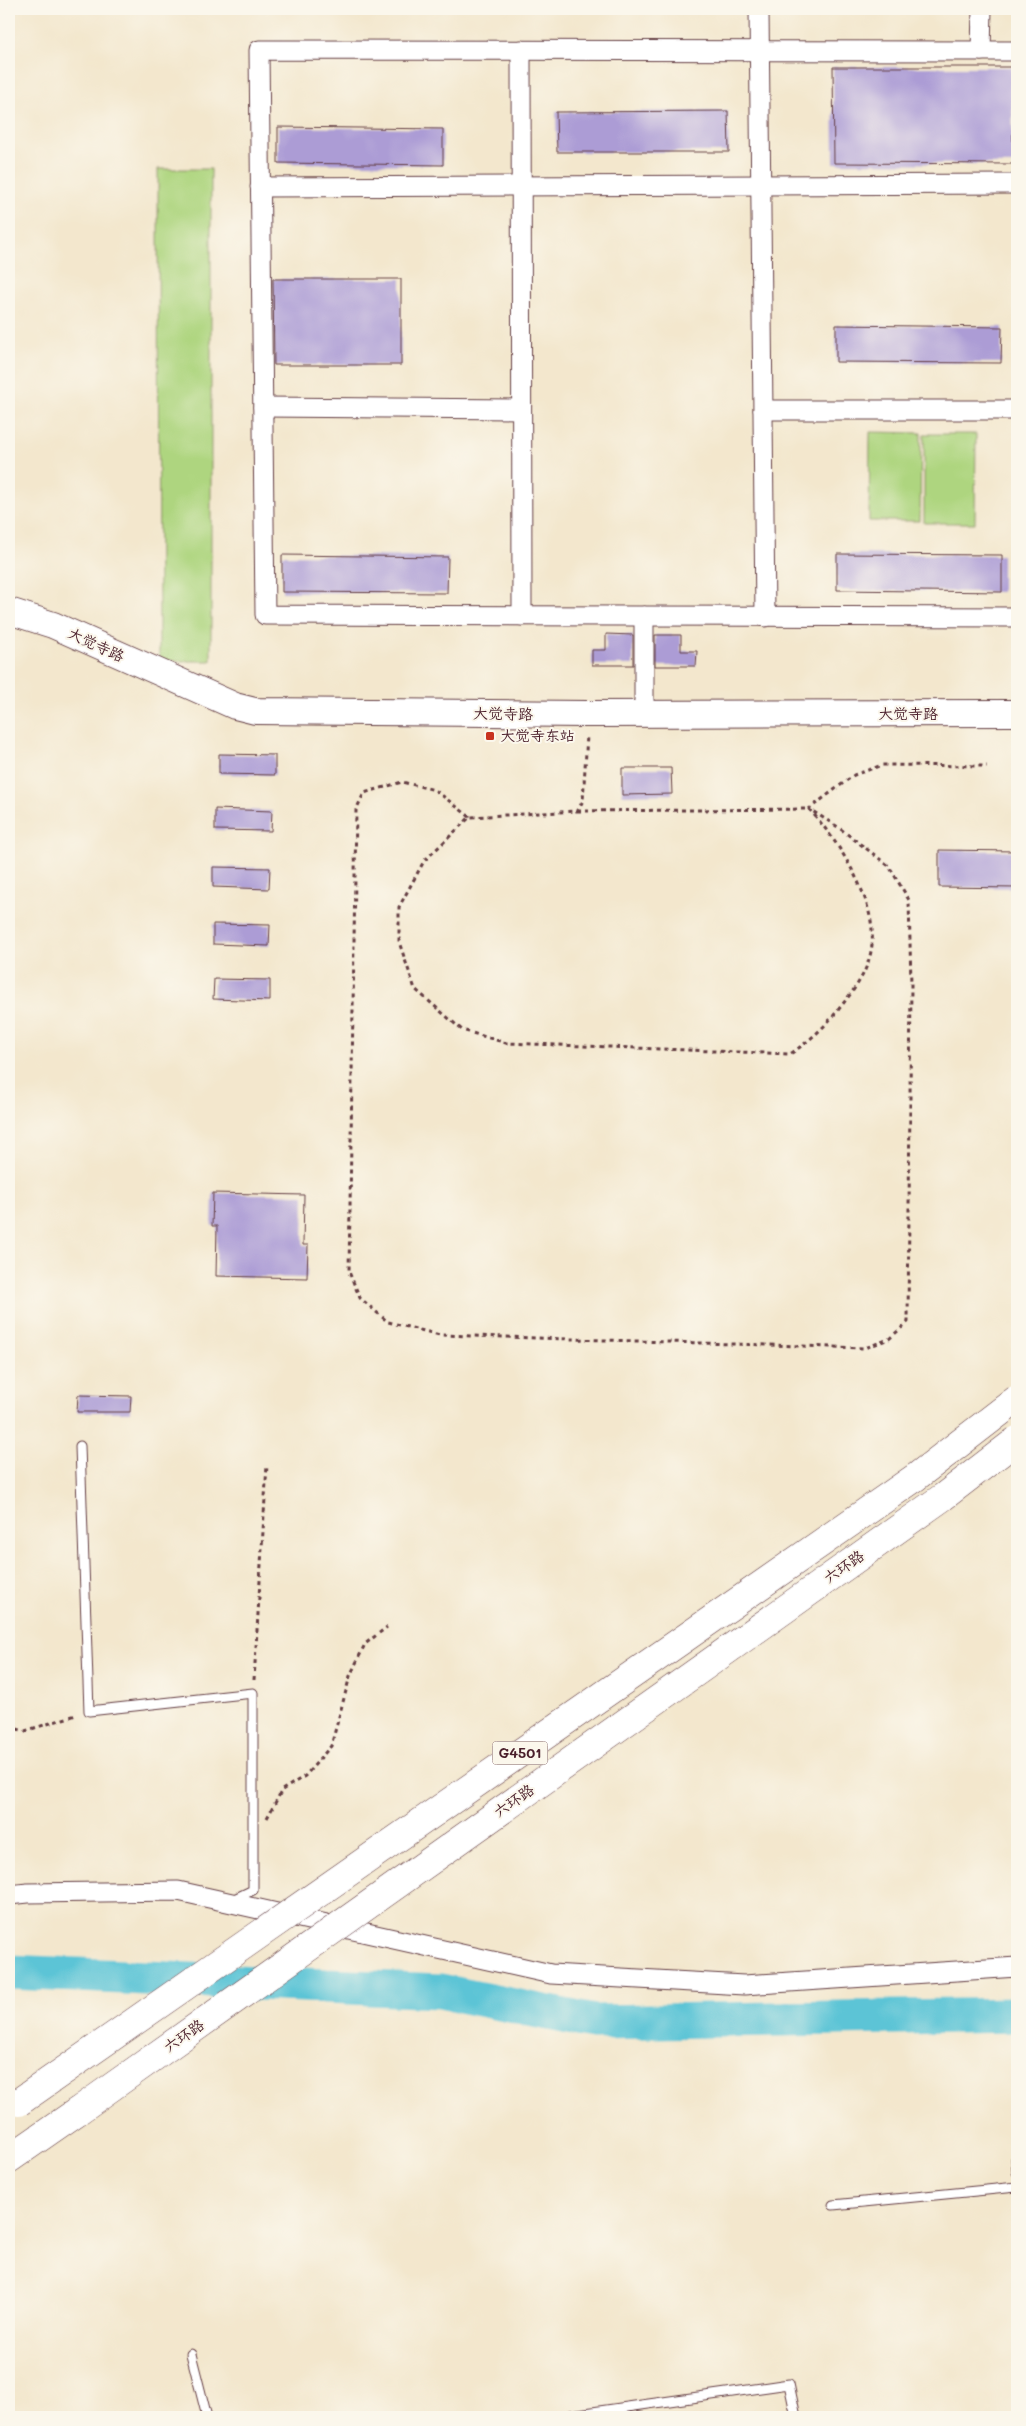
<svg xmlns="http://www.w3.org/2000/svg" width="1026" height="2426" viewBox="0 0 1026 2426" font-family="Mali,'LXGW WenKai TC',sans-serif">
  <rect width="100%" height="100%" fill="#fbf7ec"/>
  <filter id="ink" filterUnits="userSpaceOnUse"><feTurbulence type="fractalNoise" baseFrequency=".02" numOctaves="2"/><feDisplacementMap in="SourceGraphic" scale="10" xChannelSelector="R" yChannelSelector="G"/><feConvolveMatrix kernelMatrix="1 2 1 2 8 2 1 2 1" color-interpolation-filters="sRGB"/></filter>
  <filter id="wash" filterUnits="userSpaceOnUse"><feTurbulence type="fractalNoise" baseFrequency=".0096" numOctaves="4" result="noise"/><feDisplacementMap in="SourceGraphic" scale="20" xChannelSelector="R" yChannelSelector="G"/><feGaussianBlur stdDeviation="1.12" result="paint"/><feColorMatrix in="noise" values="0 0 0 0 0 0 0 0 0 0 0 0 0 0 0 0 0 1.4 0 .05"/><feComposite in="paint" operator="in"/></filter>
  <g filter="url(#wash)">
    <rect width="100%" height="100%" fill="#f3e7cd"/>
    <g fill="#aed57f" stroke="#7c7a55">
      <path d="M158,169H211V661H159Z"/>
      <path d="M870,432L921,433L920,521H869Z"/>
      <path d="M924,434H976L975,523H924Z"/>
    </g>
    <g fill="none" stroke-linecap="round" stroke-linejoin="round">
      <path stroke="#5bc4d6" stroke-width="35" d="M9,1972L440,1991L594,2022L1017,2015"/>
    </g>
    <g id="blocks">
      <g fill="#ac9cd5">
        <path d="M833,67H1012L1013,164L834,163Z"/>
        <path d="M728,111L729,152H557L556,112Z"/>
        <path d="M278,127L443,129V165L278,163Z"/>
        <path d="M273,279H401V365H274Z"/>
        <path d="M836,325L1002,327L1001,363L836,362Z"/>
        <path d="M837,554L1002,555V592L837,590Z"/>
        <path d="M282,555L448,557L447,593L282,592Z"/>
        <path d="M606,634L633,635V665H592V650H606Z"/>
        <path d="M655,635H681V651H697L696,666H655Z"/>
        <path d="M219,754L275,755V775L219,774Z"/>
        <path d="M622,768H671L672,794L622,795Z"/>
        <path d="M215,809L272,811L271,831L215,830Z"/>
        <path d="M939,850L1017,851V888L939,887Z"/>
        <path d="M213,867L270,868L269,889L213,887Z"/>
        <path d="M213,924L270,925L269,946L213,944Z"/>
        <path d="M214,979L270,980V1001L213,999Z"/>
        <path d="M213,1193L304,1195L303,1245H308L307,1278L216,1276L217,1226H212Z"/>
        <path d="M78,1395L131,1396L130,1412H77Z"/>
      </g>
    </g>
  </g>
  <g filter="url(#ink)">
    <use href="#blocks" fill-opacity="0" stroke="#633d43" stroke-width="1"/>
    <g fill="none" stroke-linecap="round" stroke-linejoin="round">
      <defs>
        <g id="lane">
          <path d="M80,1446L89,1711L253,1693V1890L232,1900"/>
          <path d="M1016,2159L1017,2172"/>
          <path d="M833,2205L1017,2187"/>
          <path d="M191,2354L207,2417"/>
          <path d="M557,2417L789,2384L796,2417"/>
        </g>
        <g id="street">
          <path d="M759,9L765,617"/>
          <path d="M521,50L522,616"/>
          <path d="M981,51L982,9"/>
          <path d="M1017,51L259,50L265,615L1017,617"/>
          <path d="M260,187L1017,184"/>
          <path d="M263,407L521,409"/>
          <path d="M763,410H1017"/>
          <path d="M644,714V616"/>
          <path d="M9,1895L28,1893L178,1891L551,1974L744,1985L1017,1967"/>
        </g>
        <path id="secondary" d="M9,611L53,625L235,706L255,711L587,714L1017,713"/>
        <path id="highway" d="M9,2159L78,2111"/>
      </defs>
      <use href="#lane" stroke="#633d43" stroke-width="11"/>
      <use href="#street" stroke="#633d43" stroke-width="21"/>
      <use href="#secondary" stroke="#633d43" stroke-width="28"/>
      <use href="#highway" stroke="#633d43" stroke-width="29"/>
      <g stroke="#633d43" stroke-width="3" stroke-dasharray="4 4" stroke-linecap="butt">
        <path d="M577,811L809,809C840,843 885,911 869,959C864,977 853,991 842,1005C827,1025 811,1040 790,1054L506,1043L462,1030L415,989L399,942V907L424,861L470,817L577,811L583,801L587,735"/>
        <path d="M470,817L435,790L402,782L364,793L356,810L349,1272L360,1298L388,1322L440,1335L865,1348L889,1339L908,1322L911,985L909,900L889,866L838,827L809,809L854,775L882,765L987,766"/>
        <path d="M254,1680L267,1465"/>
        <path d="M9,1727L25,1731L76,1715"/>
        <path d="M267,1818L282,1790L305,1776L331,1746L350,1676L365,1644L387,1627"/>
      </g>
      <use href="#lane" stroke="#fff" stroke-width="9"/>
      <use href="#street" stroke="#fff" stroke-width="19"/>
      <use href="#secondary" stroke="#fff" stroke-width="26"/>
      <use href="#highway" stroke="#fff" stroke-width="28"/>
      <defs>
        <g id="highway-bridge">
          <path d="M19,2102L916,1477L1017,1399"/>
          <path d="M78,2111L943,1497L1017,1440"/>
        </g>
      </defs>
      <use href="#highway-bridge" stroke="#633d43" stroke-width="29" stroke-linecap="butt"/>
      <use href="#highway-bridge" stroke="#fff" stroke-width="28"/>
    </g>
  </g>
  <rect fill="#c8321e" stroke="#fbf7ec" stroke-width="2" x="485" y="731" width="10" height="10" rx="2.5"/>
  <g text-anchor="middle" stroke-width="4" stroke-linejoin="round" paint-order="stroke">
    <rect fill="#fbf7ec" stroke="#7f6065" stroke-width="1" x="492.5" y="1741.5" width="55" height="23" rx="4"/>
    <g font-size="14" font-weight="bold" fill="#4a1f2b">
      <text x="520" y="1758">G4501</text>
    </g>
    <g font-size="15" fill="#4a1f2b" stroke="#fbf7ec">
      <text transform="translate(96 645) rotate(25)" y="5">大觉寺路</text>
      <text transform="translate(503 714) rotate(1)" y="5">大觉寺路</text>
      <text x="908" y="719">大觉寺路</text>
      <text transform="translate(844 1567) rotate(-35)" y="5">六环路</text>
      <text transform="translate(514 1801) rotate(-35)" y="5">六环路</text>
      <text transform="translate(184 2036) rotate(-35)" y="5">六环路</text>
    </g>
    <g font-size="15" fill="#4a1f2b" stroke="#fbf7ec" text-anchor="start">
      <text x="500" y="741">大觉寺东站</text>
    </g>
  </g>
  <rect width="1026" height="2426" fill="none" stroke="#fbf7ec" stroke-width="30"/>
</svg>
